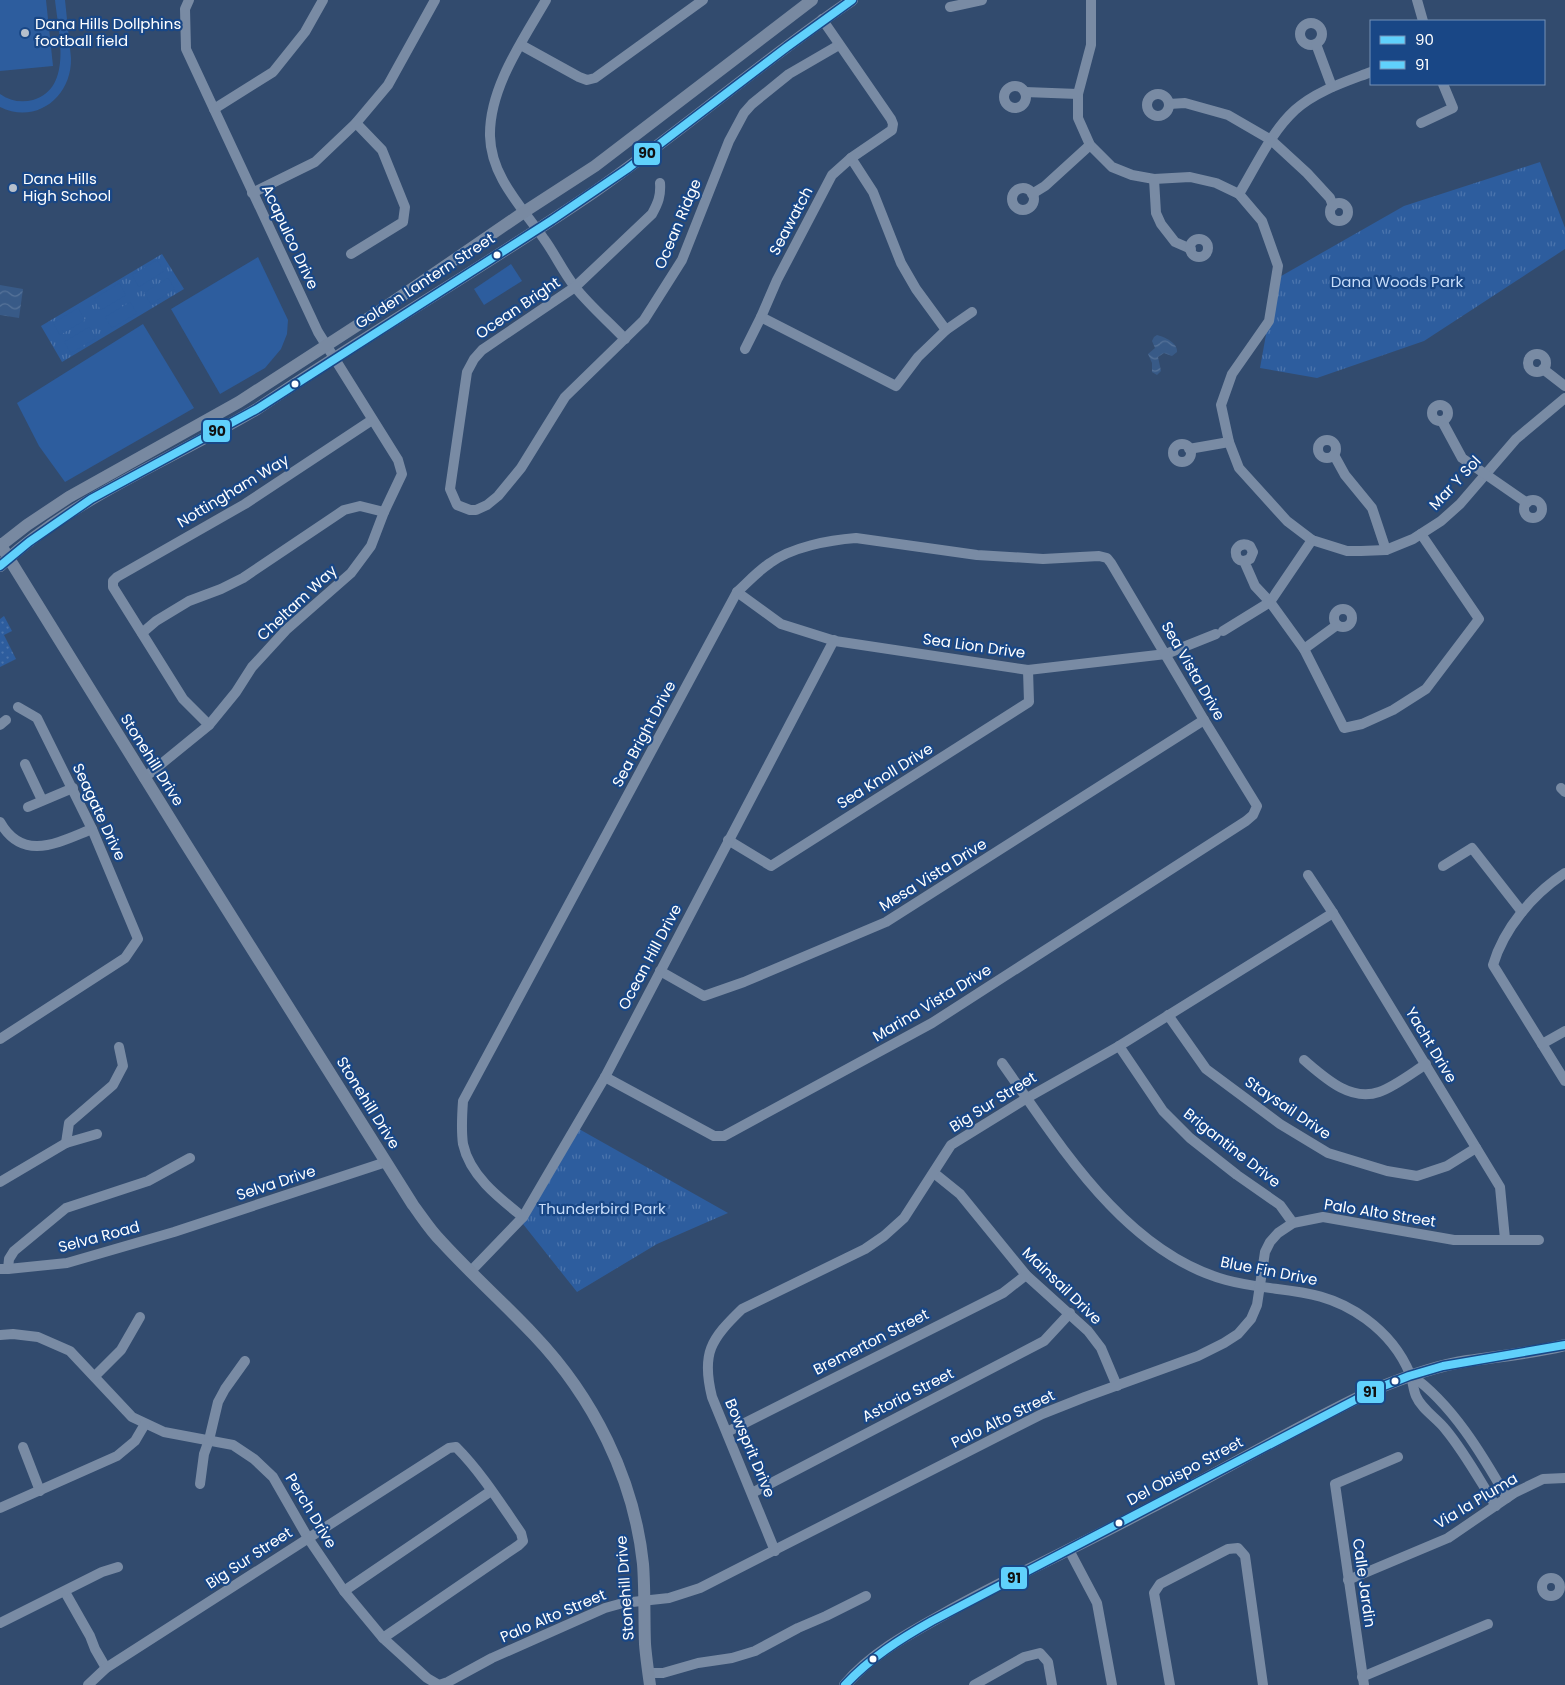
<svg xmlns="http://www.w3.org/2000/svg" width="1565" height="1685" viewBox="0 0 1565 1685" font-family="Poppins,sans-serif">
  <defs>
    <pattern id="grass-dots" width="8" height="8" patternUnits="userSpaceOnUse" patternTransform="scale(1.25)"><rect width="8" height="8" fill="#2d5d9e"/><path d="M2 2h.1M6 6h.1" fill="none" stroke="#4c75ad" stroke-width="1.8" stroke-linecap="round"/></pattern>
    <pattern id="park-tufts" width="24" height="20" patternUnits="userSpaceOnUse" patternTransform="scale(1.25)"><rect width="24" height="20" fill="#2d5d9e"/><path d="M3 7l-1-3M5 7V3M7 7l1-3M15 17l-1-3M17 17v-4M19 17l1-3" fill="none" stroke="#4c75ad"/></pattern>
    <pattern id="water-waves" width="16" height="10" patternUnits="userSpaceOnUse" patternTransform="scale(1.25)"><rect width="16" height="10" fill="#385a87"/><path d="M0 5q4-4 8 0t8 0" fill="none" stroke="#567399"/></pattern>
  </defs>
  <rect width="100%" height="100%" fill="#324b6e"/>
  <path fill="url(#grass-dots)" d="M4,616L12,631L4,635L16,659L0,667V619Z"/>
  <g fill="url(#park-tufts)">
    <path d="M1540,162L1565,228V249L1424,341L1317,378L1260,368L1276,279L1404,206Z"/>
    <path d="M162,254L184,289L62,362L41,326Z"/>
    <path d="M579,1129L728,1213L657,1244L577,1292L523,1224Z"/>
  </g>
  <g fill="#2d5d9e">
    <path d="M0,0H46L53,66L0,71Z"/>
    <path d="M55,0H65L71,58C72,97 36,125 0,107V94C10,101 21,103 33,100C74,88 58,31 55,0Z"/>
    <path d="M258,257L288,320L287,334L281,349L265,368L220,394L171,309Z"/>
    <path d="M157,260L164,271L139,287L132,275Z"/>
    <path d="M511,264L522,281L484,305L474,289Z"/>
    <path d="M168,278L175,289L151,304L144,293Z"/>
    <path d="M119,283L126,295L101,310L94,299Z"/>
    <path d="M130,302L137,313L112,328L105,317Z"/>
    <path d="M78,308L85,320L60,335L53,323Z"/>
    <path d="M143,324L194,408L65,482L39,446L17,403Z"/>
    <path d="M89,327L96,338L71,353L64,342Z"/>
  </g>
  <g fill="url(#water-waves)">
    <path d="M0,285L23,289L19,318L0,315Z"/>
    <path d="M1157,335C1165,337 1178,343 1177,352L1172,356L1164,353L1158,357L1161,371L1157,375L1152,372V363L1148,354L1155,348L1152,341L1154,337Z"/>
  </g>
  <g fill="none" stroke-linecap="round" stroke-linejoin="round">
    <g stroke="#798ba4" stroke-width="10">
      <path d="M546,0C523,40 489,88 490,136C491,177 522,207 544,239C555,254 563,272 575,287C589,305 609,322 625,339"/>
      <path d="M1091,0V45L1078,94V118L1090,145L1112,167L1132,175L1154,179L1190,177L1216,183L1239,194L1262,221L1278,266L1269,321L1232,374L1221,405L1229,442L1239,468L1287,521L1312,540L1347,551H1361L1386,550L1413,539L1441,521L1460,504L1516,439L1565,398"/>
      <path d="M1417,0L1423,21"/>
      <path d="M950,7L982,0"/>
      <circle cx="1311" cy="34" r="11"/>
      <path d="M1316,44L1332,87"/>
      <path d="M521,45L579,77L587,80L595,78L703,0"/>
      <circle cx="1015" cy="97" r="11"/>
      <path d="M1025,92L1078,94"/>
      <circle cx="1158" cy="105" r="11"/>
      <path d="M1169,104L1185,103L1228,115L1271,140L1307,173L1330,198L1333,206"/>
      <path d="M214,109L273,72L305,32L323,0"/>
      <path d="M1421,123L1453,108L1443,84"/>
      <path d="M851,158L873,192L901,263L916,289L946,330"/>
      <path d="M1154,179L1156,213L1161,224L1175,242L1191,249"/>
      <path d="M660,183C661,196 658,203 652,214L575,287L482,350L474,359L467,372L450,489L457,505L470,510H476L487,505L498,496L521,468L565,397L644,320L682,260L729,141L744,113L752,104L789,74L839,45"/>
      <circle cx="1023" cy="199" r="11"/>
      <path d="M252,193L315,162L356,123L388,85L435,0"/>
      <path d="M1032,194L1045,186L1090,145"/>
      <path d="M1239,194C1256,166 1271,132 1295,110C1316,91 1345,82 1371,72"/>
      <circle cx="1339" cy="212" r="9"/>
      <circle cx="1199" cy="248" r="9"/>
      <path d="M351,254L403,222L405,207L382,150L356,123"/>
      <path d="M761,317L896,386L918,357L946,330L972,312"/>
      <path d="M745,349L761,317L777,280L832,175L851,158L892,130L893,124L891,119L822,19"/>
      <circle cx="1537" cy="363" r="9"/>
      <path d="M1543,369L1565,386"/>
      <circle cx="1440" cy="413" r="8"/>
      <path d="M1442,421L1462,458L1527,503"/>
      <circle cx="1327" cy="449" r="9"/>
      <circle cx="1182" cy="453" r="9"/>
      <path d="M1189,449L1229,442"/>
      <path d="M1334,455L1345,475L1372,508L1386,550"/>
      <circle cx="1533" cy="509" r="9"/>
      <path d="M1244,561L1250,559L1253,552L1250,546C1244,543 1239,544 1236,550C1235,557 1238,561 1244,561L1255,586L1270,602L1304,649L1344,728L1362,724L1393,710L1426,689L1479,619L1421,534"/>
      <path d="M737,592L781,624L835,641L1028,670L1166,654L1216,634"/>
      <circle cx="1343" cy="618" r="9"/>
      <path d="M1223,631L1270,602L1312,540"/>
      <path d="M142,633L156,621L189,601L221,589L243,578L344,510L360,506L384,512"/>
      <path d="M1304,649L1337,625"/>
      <path d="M0,725L6,720"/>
      <path d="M209,725L183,699L113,587V581L117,577L245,504L372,420"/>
      <path d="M25,764L42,800"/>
      <path d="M144,778L209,725L236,692L252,667L286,630L351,573L371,546L384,512L402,474L398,460L318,332L186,49L185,9L189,0"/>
      <path d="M1561,788L1565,792"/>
      <path d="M28,807L73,788"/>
      <path d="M0,822C23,863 59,842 92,829"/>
      <path d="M728,840L771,866L1029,702L1028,670"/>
      <path d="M1443,866L1472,848L1522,912"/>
      <path d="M1565,873C1533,894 1504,928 1493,965L1565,1081"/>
      <path d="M1308,875L1333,913L1500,1187L1505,1239"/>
      <path d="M660,971L704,996L744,982L886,922L1204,720"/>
      <path d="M1168,1015L1206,1069L1280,1124L1328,1153L1387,1171L1417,1176L1447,1166L1476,1148"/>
      <path d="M0,1039L125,958L138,939L92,829L37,718L18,707"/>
      <path d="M1542,1044L1565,1031"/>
      <path d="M1119,1046L1163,1111L1190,1138L1237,1175L1280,1205L1293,1223"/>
      <path d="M1304,1060C1324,1077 1350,1102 1379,1092C1394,1087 1412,1073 1426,1064"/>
      <path d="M1002,1063C1059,1143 1124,1252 1226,1280C1277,1294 1319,1284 1366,1319C1385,1333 1401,1352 1410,1374C1413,1381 1413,1389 1416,1396C1422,1410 1437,1418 1446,1430C1465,1453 1480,1481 1496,1506"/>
      <path d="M66,1143L69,1123L113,1085L123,1066L119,1047"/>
      <path d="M934,1173L960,1194L1026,1275L1088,1331L1101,1348L1117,1386"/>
      <path d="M0,1182L66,1143L97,1134"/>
      <path d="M523,1217C499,1198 470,1176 463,1144C461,1130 462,1115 463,1101L737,592C748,582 758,571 770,563C792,547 829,540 856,538L977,555L1043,559L1099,556L1107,558L1111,563L1204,720L1257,806L1253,815L1246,821L932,1023L724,1136H714L605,1077"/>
      <path d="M0,1269H8L67,1263L174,1232L386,1162"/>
      <path d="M8,1269L9,1259L14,1251L66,1208L148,1181L190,1158"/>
      <path d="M470,1272L523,1217L544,1181L605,1077L834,640"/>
      <path d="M0,1335L13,1334L38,1337L70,1351L132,1417L164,1432L233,1445L254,1459L273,1477L308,1538L344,1591L383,1638L427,1678L439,1685L448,1682L492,1658L605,1608L623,1603L669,1598L700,1588L1042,1414L1085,1397L1198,1356L1224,1343L1238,1334L1251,1319L1257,1305L1265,1252L1270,1242L1278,1233L1293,1223L1323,1217L1454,1240H1539"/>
      <path d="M1411,1375C1452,1404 1482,1454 1507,1498"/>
      <path d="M95,1376L121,1350L140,1317"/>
      <path d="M727,1432L1003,1293L1026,1275"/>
      <path d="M23,1447L40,1491"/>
      <path d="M200,1484L204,1454L209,1440L218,1402L225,1389L245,1361"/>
      <path d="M752,1493L1044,1341L1070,1313"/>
      <path d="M0,1508L117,1456L135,1441L145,1424"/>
      <path d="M1069,1550L1097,1603L1112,1685"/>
      <path d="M775,1551L712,1397C701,1353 711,1339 742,1309L865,1249L884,1236L904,1218L951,1145L1027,1098L1119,1046L1333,913"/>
      <circle cx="1551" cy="1587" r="9"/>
      <path d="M1348,1580L1448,1538L1514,1493L1543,1479L1565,1478"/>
      <path d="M344,1591L491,1491"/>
      <path d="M65,1592L90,1636L95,1649L106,1668"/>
      <path d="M0,1623L102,1572L118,1567"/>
      <path d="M649,1673H663L698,1663L732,1658L755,1651L798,1628L826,1616L866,1596"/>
      <path d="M1362,1677L1488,1624"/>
      <path d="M88,1685L106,1668L449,1448L456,1447C481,1472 501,1504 521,1533L523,1541L519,1545L383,1638"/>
      <path d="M974,1685L1024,1657L1040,1653L1048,1662L1052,1685"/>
      <path d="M1170,1685L1154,1593L1160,1584L1228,1549L1238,1548L1245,1556L1263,1685"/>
      <path d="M1364,1685L1335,1484L1398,1457"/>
    </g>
    <g stroke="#7889a1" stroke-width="12">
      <path d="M0,544L184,841L413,1205C422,1217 430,1230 441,1241C471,1274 504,1303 534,1335C593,1397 634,1478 643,1564C645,1590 644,1617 645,1644C646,1657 648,1671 650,1685"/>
      <path d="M0,546L27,525L69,497L239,402L381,310L524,212L595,166L812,0"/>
      <path d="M0,566C74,497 171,460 257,409C368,334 484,267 594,192C682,131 763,60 852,0"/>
      <path d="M845,1685C872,1653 910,1633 946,1613C1012,1576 1081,1545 1148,1509C1224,1470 1298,1426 1376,1389C1405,1377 1435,1366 1467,1361C1500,1356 1533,1353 1565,1345"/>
    </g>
    <defs>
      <path id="bus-1" d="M0,566L29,542L91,499L257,409L552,220L627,169L787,47L852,0"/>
      <path id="bus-2" d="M845,1685C870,1658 900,1639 932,1621L1376,1389L1409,1376L1443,1366L1565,1345"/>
    </defs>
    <use href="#bus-1" stroke="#194786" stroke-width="11"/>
    <use href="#bus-2" stroke="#194786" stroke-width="11"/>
    <use href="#bus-1" stroke="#60d1fc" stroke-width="8"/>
    <use href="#bus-2" stroke="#60d1fc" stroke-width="8"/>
  </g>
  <g fill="#b7c0cc" stroke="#194786" stroke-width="2">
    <circle cx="25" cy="33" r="5"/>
    <circle cx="13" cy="188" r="5"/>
  </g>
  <g fill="#fff" stroke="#194786" stroke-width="2">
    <circle cx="497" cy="255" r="4.5"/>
    <circle cx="295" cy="384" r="4.5"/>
    <circle cx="1395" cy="1381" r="4.5"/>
    <circle cx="1119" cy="1523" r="4.5"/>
    <circle cx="873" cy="1659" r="4.5"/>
  </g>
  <g text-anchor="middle" stroke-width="4.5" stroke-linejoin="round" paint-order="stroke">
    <g font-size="15" fill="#fff" stroke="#194786" text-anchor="start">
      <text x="35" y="29">Dana Hills Dollphins<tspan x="35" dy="17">football field</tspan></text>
      <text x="23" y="184">Dana Hills<tspan x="23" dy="17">High School</tspan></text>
    </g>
    <g font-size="15" fill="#fff" stroke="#194786">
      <text transform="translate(791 221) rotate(-62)" y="5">Seawatch</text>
      <text transform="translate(678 224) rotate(-67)" y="5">Ocean Ridge</text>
      <text transform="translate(290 237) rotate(65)" y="5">Acapulco Drive</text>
      <text transform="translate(425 281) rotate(-33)" y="5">Golden Lantern Street</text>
      <text transform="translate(518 308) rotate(-34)" y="5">Ocean Bright</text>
      <text transform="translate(1455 483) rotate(-47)" y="5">Mar Y Sol</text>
      <text transform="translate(233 491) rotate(-31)" y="5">Nottingham Way</text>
      <text transform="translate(297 603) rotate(-43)" y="5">Cheltam Way</text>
      <text transform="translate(974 646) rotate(8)" y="5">Sea Lion Drive</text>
      <text transform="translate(1193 671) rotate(60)" y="5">Sea Vista Drive</text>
      <text transform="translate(644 734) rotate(-62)" y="5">Sea Bright Drive</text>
      <text transform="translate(152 760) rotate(58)" y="5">Stonehill Drive</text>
      <text transform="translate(885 776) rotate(-32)" y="5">Sea Knoll Drive</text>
      <text transform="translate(99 812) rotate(65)" y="5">Seagate Drive</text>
      <text transform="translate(933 875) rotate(-32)" y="5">Mesa Vista Drive</text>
      <text transform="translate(650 957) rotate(-62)" y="5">Ocean Hill Drive</text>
      <text transform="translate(932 1003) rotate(-31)" y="5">Marina Vista Drive</text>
      <text transform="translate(1431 1045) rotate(59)" y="5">Yacht Drive</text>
      <text transform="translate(993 1102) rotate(-32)" y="5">Big Sur Street</text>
      <text transform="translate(368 1103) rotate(58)" y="5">Stonehill Drive</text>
      <text transform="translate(1288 1108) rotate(34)" y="5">Staysail Drive</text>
      <text transform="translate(1232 1148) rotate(38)" y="5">Brigantine Drive</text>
      <text transform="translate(276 1183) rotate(-18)" y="5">Selva Drive</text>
      <text transform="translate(1380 1213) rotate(9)" y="5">Palo Alto Street</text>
      <text transform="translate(99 1237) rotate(-15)" y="5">Selva Road</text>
      <text transform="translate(1269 1271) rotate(11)" y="5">Blue Fin Drive</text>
      <text transform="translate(1062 1286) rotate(44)" y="5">Mainsail Drive</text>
      <text transform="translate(871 1342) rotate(-27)" y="5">Bremerton Street</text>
      <text transform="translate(908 1395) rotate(-27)" y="5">Astoria Street</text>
      <text transform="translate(1003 1419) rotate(-26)" y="5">Palo Alto Street</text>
      <text transform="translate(750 1448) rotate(67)" y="5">Bowsprit Drive</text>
      <text transform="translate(1185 1471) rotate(-28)" y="5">Del Obispo Street</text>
      <text transform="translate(1476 1501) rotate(-31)" y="5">Via la Pluma</text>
      <text transform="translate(311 1511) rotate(59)" y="5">Perch Drive</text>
      <text transform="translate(249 1558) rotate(-33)" y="5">Big Sur Street</text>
      <text transform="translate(1364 1583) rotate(82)" y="5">Calle Jardin</text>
      <text transform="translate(625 1588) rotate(-94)" y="5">Stonehill Drive</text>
      <text transform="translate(553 1616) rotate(-23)" y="5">Palo Alto Street</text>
    </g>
    <g font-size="15" fill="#c6dcf9" stroke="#194786">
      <text x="1397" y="287">Dana Woods Park</text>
      <text x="602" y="1214">Thunderbird Park</text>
    </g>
  </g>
  <g stroke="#194786" stroke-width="2">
    <rect x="633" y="142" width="28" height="24" rx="5" fill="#60d1fc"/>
    <rect x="202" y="419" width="29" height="24" rx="5" fill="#60d1fc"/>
    <rect x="1356" y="1380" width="29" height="24" rx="5" fill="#60d1fc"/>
    <rect x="1000" y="1566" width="28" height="24" rx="5" fill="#60d1fc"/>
  </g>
  <g font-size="14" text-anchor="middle" font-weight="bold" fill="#111">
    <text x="647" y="158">90</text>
    <text x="217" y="436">90</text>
    <text x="1370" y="1397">91</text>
    <text x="1014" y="1583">91</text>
  </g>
  <rect x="1370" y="20" width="175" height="65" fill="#194786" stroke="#7591b6"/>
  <rect x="1380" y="36" width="25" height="8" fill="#60d1fc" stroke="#7591b6"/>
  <text x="1415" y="45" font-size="15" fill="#ffffff">90</text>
  <rect x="1380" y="61" width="25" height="8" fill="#60d1fc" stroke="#7591b6"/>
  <text x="1415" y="70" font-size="15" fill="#ffffff">91</text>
</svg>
